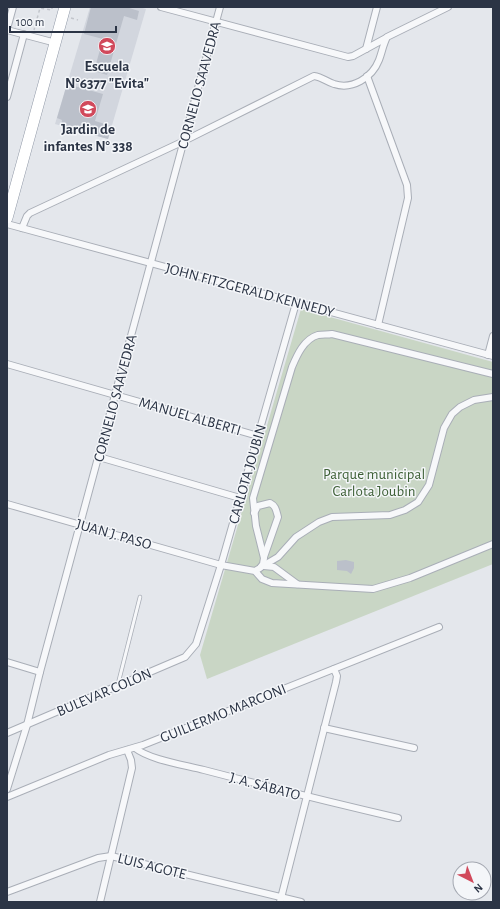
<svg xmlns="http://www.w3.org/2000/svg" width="500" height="909" viewBox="0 0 500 909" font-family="'Alegreya Sans',sans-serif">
  <rect width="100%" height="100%" fill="#e4e7ec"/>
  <path fill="#d2d6de" d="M90,7H139L146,9L108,139L55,124Z"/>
  <path fill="#c9d6c5" d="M301,309L493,362V564L207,679L200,655Z"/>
  <g fill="#bbc0ca">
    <path d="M91,7H126L139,11L137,20L124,16L107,75L94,71L103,39L84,34Z"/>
    <path d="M67,84L103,94L95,121L112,126L108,139L61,126L62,120L57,118Z"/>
    <path d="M346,560L354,562V568L351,574L347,571L337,570V561Z"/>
  </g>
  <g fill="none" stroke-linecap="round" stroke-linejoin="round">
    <defs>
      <path id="lane" d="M118,684L140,597"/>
      <g id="street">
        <path d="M161,7L348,57L353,56L386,38"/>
        <path d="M7,29L13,7"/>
        <path d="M7,30L56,43"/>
        <path d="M366,49L377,7"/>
        <path d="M367,76L407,185L408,198L378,325"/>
        <path d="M7,97L24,34"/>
        <path d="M7,224L493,356"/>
        <path d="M22,228L27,216L30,213L184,141L314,76C322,77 327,82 334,84C352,90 372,78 379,60C382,52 383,45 387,37L448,7"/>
        <path d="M488,355L493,336"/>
        <path d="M7,364L258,436"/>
        <path d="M99,457L240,498"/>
        <path d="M7,504L221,565L255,571L262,579L272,583L373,589L410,578L493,544"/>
        <path d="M254,513L258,506L270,503C276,506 276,510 278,517L264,557"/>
        <path d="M264,566L274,567L297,584"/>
        <path d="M261,567L278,557L296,537L319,522L332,517L390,515L405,510L418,502L429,485L444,428L452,414L460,407L474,400L493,397"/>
        <path d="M255,571L260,568L263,564L264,558L256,526L253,498L292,367C297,355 304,339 318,335C323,334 327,335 332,334L493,374"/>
        <path d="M7,662L40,672"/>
        <path d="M324,728L414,748"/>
        <path d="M7,733L185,657L196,644L221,565L296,303"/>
        <path d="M135,748C150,760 185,765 204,770C269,787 333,803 398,818"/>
        <path d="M7,789L27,725L40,672L220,7"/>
        <path d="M7,797L109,755L143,745L439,627"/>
        <path d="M7,892L98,858L111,856L301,902"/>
        <path d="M100,902L132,768L131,760L127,750"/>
        <path d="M280,902L336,682L337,676L334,669"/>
      </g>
      <path id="highway" d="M7,218L65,7"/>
    </defs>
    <use href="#lane" stroke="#a9aeb7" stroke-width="4.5"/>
    <use href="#street" stroke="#a9aeb7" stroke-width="8"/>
    <use href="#highway" stroke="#8b94a3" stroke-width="12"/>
    <g stroke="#c2c5cb" stroke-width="1.5" stroke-dasharray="3 3" stroke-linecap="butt">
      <path d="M71,18L78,20"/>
      <path d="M34,30L40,8L52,10V7"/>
    </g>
    <use href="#lane" stroke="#f7f8fa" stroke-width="3"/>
    <use href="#street" stroke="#f7f8fa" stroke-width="6"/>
    <use href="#highway" stroke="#fff" stroke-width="11"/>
  </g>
  <defs>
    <symbol id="school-disc" viewBox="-11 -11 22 22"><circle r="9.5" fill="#d1495b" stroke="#f4f6f9"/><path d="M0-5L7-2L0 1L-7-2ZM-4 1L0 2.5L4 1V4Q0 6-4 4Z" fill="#fff"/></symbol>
  </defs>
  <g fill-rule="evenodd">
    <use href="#school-disc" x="97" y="36" width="20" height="20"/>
    <use href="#school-disc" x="78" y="99" width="20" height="20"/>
  </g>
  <g text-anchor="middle" stroke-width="3" stroke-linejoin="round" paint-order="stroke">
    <g font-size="15" font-weight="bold" fill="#2b3445" stroke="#f4f6f9">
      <text x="107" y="71">Escuela<tspan x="107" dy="17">N°6377 "Evita"</tspan></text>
      <text x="88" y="134">Jardin de<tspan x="88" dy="17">infantes N° 338</tspan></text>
    </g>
    <g font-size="15" fill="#2b3445" stroke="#f4f6f9">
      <text transform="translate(199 85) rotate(-75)" y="5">CORNELIO SAAVEDRA</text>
      <text transform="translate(250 290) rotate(15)" y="5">JOHN FITZGERALD KENNEDY</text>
      <text transform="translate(115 398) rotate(-75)" y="5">CORNELIO SAAVEDRA</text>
      <text transform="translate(190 416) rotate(16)" y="5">MANUEL ALBERTI</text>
      <text transform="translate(247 474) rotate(-74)" y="5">CARLOTA JOUBIN</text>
      <text transform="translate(114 534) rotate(16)" y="5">JUAN J. PASO</text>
      <text transform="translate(104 692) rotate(-23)" y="5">BULEVAR COLÓN</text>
      <text transform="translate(223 713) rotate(-22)" y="5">GUILLERMO MARCONI</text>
      <text transform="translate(265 786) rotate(15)" y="5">J. A. SÁBATO</text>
      <text transform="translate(152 866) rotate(14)" y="5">LUIS AGOTE</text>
    </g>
    <g font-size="15" fill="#3f6138" stroke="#f4f6f9">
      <text x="374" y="479">Parque municipal<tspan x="374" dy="17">Carlota Joubin</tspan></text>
    </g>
  </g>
  <rect width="500" height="909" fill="none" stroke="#2b3445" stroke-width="16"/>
  <g transform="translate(472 881) rotate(138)"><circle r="19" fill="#f4f6f9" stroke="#a4a8b1"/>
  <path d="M0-3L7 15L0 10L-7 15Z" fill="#d1495b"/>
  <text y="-6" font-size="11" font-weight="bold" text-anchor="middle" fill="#2b3445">N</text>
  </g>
  <path d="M10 26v6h106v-6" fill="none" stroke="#2b3445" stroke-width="2"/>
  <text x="16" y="26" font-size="12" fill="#2b3445" stroke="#f4f6f9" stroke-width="3" paint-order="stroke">100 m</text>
</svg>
